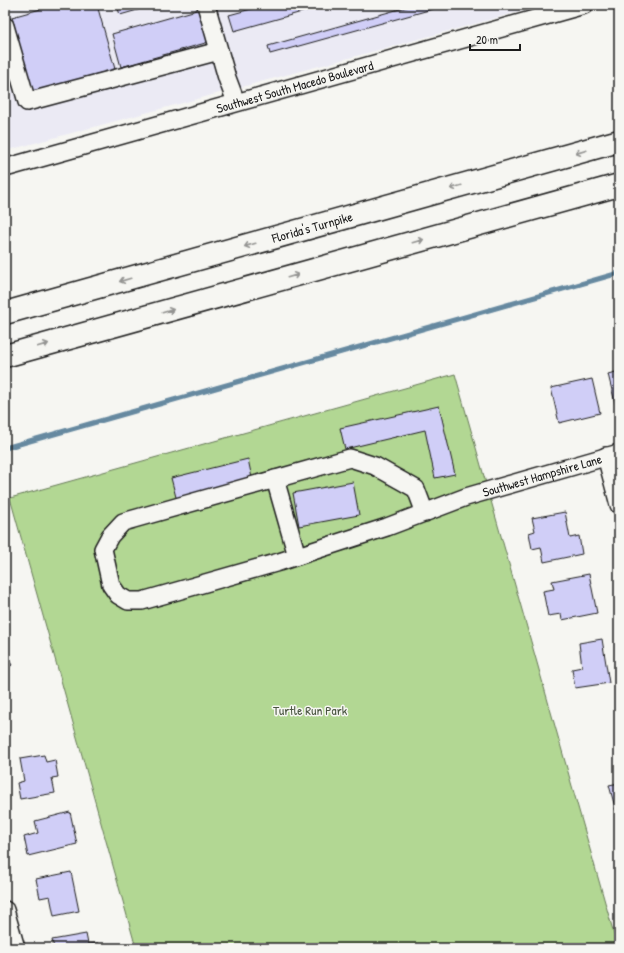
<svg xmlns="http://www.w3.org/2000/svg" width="624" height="953" viewBox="0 0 624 953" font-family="'Patrick Hand',sans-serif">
  <rect width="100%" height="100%" fill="#f6f6f2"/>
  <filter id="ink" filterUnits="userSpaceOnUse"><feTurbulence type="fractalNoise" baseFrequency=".025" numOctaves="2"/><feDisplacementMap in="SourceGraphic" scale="8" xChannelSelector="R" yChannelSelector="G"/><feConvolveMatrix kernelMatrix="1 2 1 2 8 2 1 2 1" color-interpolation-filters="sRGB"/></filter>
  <g filter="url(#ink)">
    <path fill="#ebeaf4" d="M5,5H545L5,151Z"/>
    <path fill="#b2d793" stroke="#677a58" d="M455,374L618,948H136L10,498Z"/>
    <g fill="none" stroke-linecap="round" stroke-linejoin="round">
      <path stroke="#6689a0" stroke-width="5" d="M5,448L619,273"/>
    </g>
    <g fill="#d0cef7" stroke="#1c1c1c">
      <path d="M55,5H97L115,69L32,92L12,17Z"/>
      <path d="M117,5H155L120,15Z"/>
      <path d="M266,5H327L234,31L229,15Z"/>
      <path d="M414,5H447L270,54L268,46Z"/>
      <path d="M200,9L209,42L121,67L112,34Z"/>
      <path d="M619,371V406L616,407L608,374Z"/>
      <path d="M592,379L600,413L559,423L551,388Z"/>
      <path d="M439,406L455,474L435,478L425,430L345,449L340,428Z"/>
      <path d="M248,459L253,483L177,501L171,478Z"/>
      <path d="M353,482L359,515L299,526L293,493Z"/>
      <path d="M565,512L570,538L579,536L582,554L544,562L541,547L532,549L529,533L535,531L532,518Z"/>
      <path d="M589,574L597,613L562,620L561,614L548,616L543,591L554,589L552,581Z"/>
      <path d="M602,639L609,683L575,688L572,669L582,667L579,643Z"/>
      <path d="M5,654L12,665L5,670Z"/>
      <path d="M44,755L46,762L55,760L58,777L52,778L55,793L20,799L17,783L24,781L20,759Z"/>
      <path d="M619,783V811H616L609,785Z"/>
      <path d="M70,812L77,844L28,856L24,837L38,833L35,821Z"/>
      <path d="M71,872L79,911L54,916L50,896L40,898L36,879Z"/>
      <path d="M86,934L88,944L98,943L99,948H54L52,940Z"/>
    </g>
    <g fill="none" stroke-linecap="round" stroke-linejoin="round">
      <defs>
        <g id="minor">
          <path d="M206,5L227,78L236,102"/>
          <path d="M5,26L27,102L219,51"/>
          <path id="s1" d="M5,168L584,5"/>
          <path d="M606,456L619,505"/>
          <path d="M275,479L297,556"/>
          <path id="s2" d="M425,513L416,489L375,466L350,458L123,522L110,536L103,549L111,585L118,595L128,601H142L279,562L387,527L466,497L619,453"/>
          <path d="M5,910L16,948"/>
        </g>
        <g id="highway">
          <path id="s3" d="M5,313L619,141"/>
          <path d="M5,356L619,185"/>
        </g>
      </defs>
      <use href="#minor" stroke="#1c1c1c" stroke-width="20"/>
      <use href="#highway" stroke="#1c1c1c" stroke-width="25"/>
      <use href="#minor" stroke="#f6f6f2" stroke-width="17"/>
      <use href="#highway" stroke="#f6f6f2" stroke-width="22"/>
    </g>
    <defs><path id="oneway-shaft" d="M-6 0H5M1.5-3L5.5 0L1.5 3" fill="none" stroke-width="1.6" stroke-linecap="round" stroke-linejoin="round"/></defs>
    <g stroke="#949492">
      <use href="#oneway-shaft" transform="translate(581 152) rotate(164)"/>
      <use href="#oneway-shaft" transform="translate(456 187) rotate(164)"/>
      <use href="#oneway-shaft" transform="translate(418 241) rotate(-16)"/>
      <use href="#oneway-shaft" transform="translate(250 245) rotate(164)"/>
      <use href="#oneway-shaft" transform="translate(293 276) rotate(-16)"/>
      <use href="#oneway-shaft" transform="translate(125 280) rotate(164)"/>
      <use href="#oneway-shaft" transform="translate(168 311) rotate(-16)"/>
      <use href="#oneway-shaft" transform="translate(43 345) rotate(-16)"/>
    </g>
  </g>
  <g text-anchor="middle" stroke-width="3" stroke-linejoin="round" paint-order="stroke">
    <g font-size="13" fill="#1c1c1c" stroke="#f6f6f2">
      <text dy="5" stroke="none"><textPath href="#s1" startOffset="301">Southwest South Macedo Boulevard</textPath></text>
      <text dy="5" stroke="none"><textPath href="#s3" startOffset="319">Florida's Turnpike</textPath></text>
      <text dy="5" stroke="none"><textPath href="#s2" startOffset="863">Southwest Hampshire Lane</textPath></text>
    </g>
    <g font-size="13" fill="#495440" stroke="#f6f6f2">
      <text x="310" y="715">Turtle Run Park</text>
    </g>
  </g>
  <rect width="624" height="953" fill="none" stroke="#f6f6f2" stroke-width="20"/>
  <rect x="10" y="10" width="604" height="933" fill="none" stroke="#1c1c1c" stroke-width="1.5" filter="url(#ink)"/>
  <path d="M470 44v6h50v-6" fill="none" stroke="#1c1c1c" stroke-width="2"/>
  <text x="476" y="44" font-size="12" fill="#1c1c1c" stroke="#f6f6f2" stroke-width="3" paint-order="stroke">20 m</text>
</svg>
